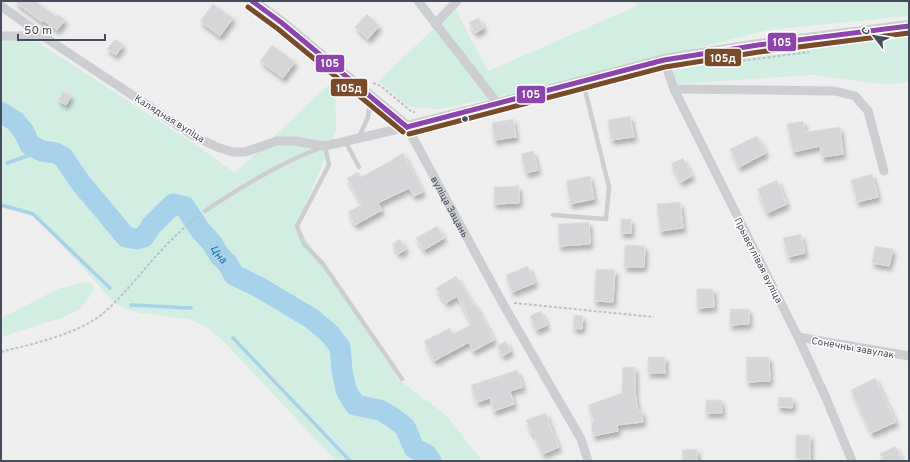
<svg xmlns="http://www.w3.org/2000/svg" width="910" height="462" viewBox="0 0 910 462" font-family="Overpass,sans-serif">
  <defs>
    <filter id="shadow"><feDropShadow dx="2.5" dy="4.5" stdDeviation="2" flood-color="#0004"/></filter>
  </defs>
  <rect width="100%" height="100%" fill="#efeeee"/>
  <g fill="#d2ede1">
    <path d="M635,1H909V16L769,30L494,98L439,109L418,108L406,105L379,81L455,8L488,71L637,6Z"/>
    <path d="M909,33V82L888,85L814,75L673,84L667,72L772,51Z"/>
    <path d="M1,40L38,42L200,148L235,173L335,79L336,131L297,225L398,379L446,415L482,461H336L223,341L208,328L189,319L141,313L125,309L115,303L33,214L1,205Z"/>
    <path d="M86,282L93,284V292L80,309L64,317L1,337V318L60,288Z"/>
  </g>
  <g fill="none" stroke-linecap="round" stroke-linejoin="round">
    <g stroke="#a8d1ea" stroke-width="3.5">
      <path d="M7,163L42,151"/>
      <path d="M1,205L33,214L110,288"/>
      <path d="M131,305L191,308"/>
      <path d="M233,338L350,461"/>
    </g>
    <path stroke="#a8d1ea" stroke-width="21" id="s1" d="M1,112L15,121L24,132L30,145L42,151L56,153L63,157L80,182L126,237L137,239L144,237L152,225L173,204L185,207L200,230L212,243L219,255L228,264L234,275L257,286L311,318L330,334L340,347L342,370L346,390L355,405L380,410L392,417L405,427L414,448L427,455L431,461"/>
  </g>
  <g fill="#d6d6d9" stroke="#e0e0e1" filter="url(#shadow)">
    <path d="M14,1H35L56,16L57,14L65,20L57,30L43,20L42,22Z"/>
    <path d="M213,4L233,18L220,36L200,21Z"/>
    <path d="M367,14L379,26L368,39L355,27Z"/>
    <path d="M479,18L484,28L475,33L469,22Z"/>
    <path d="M115,39L123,45L116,55L107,49Z"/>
    <path d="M272,45L295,62L283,78L260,61Z"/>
    <path d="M63,91L71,96L66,105L58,100Z"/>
    <path d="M630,116L634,137L611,140L608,120Z"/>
    <path d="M513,119L516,137L494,140L492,123Z"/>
    <path d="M803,121L805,132L840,127L843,154L822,157L820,146L793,152L787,124Z"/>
    <path d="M757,136L766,153L739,167L730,149Z"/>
    <path d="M533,151L538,170L526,173L521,154Z"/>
    <path d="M403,153L423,192L414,196L409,188L378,203L382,210L355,225L348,212L362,204L347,178L358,172L361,177L394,159V158Z"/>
    <path d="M683,158L692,176L681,182L671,164Z"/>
    <path d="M872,174L878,197L857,202L851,180Z"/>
    <path d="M590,176L594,199L570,204L566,181Z"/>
    <path d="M777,180L787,204L767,213L757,189Z"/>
    <path d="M519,186V203L494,204V187Z"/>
    <path d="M680,202L683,228L660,231L657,204Z"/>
    <rect x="621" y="219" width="10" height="14"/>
    <path d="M589,222L590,244L559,246L558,224Z"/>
    <path d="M437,226L444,238L424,250L416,238Z"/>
    <path d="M801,234L805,253L788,257L783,238Z"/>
    <path d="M400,239L406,249L398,254L392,244Z"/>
    <path d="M625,245L645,246L644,267H624Z"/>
    <path d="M875,246L893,249L889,266L872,263Z"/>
    <path d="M528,266L535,283L512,292L506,275Z"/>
    <path d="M596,269L615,270L613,302L594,301Z"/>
    <path d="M456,276L474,305L475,304L494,340L473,351L469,342L434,361L424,341L450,328L453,334L472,324L457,296L446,303L436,288Z"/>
    <path d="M697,289H713L714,307L697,308Z"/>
    <path d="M730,309H749V324L730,325Z"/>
    <path d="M541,311L547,325L536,330L530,316Z"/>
    <path d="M574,315L583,316L582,329L573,328Z"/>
    <path d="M506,341L511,351L503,356L497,346Z"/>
    <rect x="648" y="357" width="17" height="16"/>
    <path d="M746,357H769L770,381L747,382Z"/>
    <path d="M623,367H635V393L638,411H642L643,422L617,425L618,431L593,436L591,423L594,422L588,405L622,393Z"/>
    <path d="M517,370L523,387L510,391L514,404L494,411L490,398L477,402L471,385Z"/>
    <path d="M875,378L896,422L871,433L851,390Z"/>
    <path d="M778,397L793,398L792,408L778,407Z"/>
    <path d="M706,400H721L722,413H706Z"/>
    <path d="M546,413L550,426L559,447L543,454L533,432L531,433L526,420Z"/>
    <rect x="796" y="435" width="14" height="24"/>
    <path d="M895,446L903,461H884L880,454Z"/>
    <path d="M697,449V461H683L682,450Z"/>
  </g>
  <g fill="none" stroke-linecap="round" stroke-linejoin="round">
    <g stroke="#b8c4c2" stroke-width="2" stroke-dasharray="3 2" stroke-linecap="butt">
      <path d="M718,64L809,52"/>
      <path d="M373,83L381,86L412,112H415"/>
      <path d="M514,303L654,317"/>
      <path d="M1,352C32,344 75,335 101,315C115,304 126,290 139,276C157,254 176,233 199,216"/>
    </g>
    <g stroke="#ccced1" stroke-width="4.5">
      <path d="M359,137L368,117L370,99"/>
      <path d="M345,141L359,167"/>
      <path d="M205,211C244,185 282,162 325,146L329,165L297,226L304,244L323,264L402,379"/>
      <path d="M553,215L606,219L609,187L583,82"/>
    </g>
    <g stroke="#ccced1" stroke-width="9">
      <path d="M418,1L498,104"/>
      <path id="s2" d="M1,6L43,36L194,136L217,147L233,152H245L277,141H295L325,146L407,127L502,302L581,439L588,461"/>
      <path d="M435,24L457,1"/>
      <path d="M1,36H43"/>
      <path d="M664,60L674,89L798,337L826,398L852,461"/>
      <path d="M674,89L835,91L855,96L868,111L884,171"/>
      <path d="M798,337L909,356"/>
    </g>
    <path stroke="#ccced1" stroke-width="12" d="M252,1L282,23L407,127L498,104L664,60L758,45L909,26"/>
    <defs>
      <g id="bus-1">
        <path d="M252,1L282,23L407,127"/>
        <path d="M407,127L664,60L758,45L909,26"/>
      </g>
      <g id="bus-2">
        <path d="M248,7L278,29L403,132"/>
        <path d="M409,134L665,67L759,52L909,33"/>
      </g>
    </defs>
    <use href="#bus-1" stroke="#fff" stroke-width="8"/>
    <use href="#bus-2" stroke="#fff" stroke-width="8"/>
    <use href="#bus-1" stroke="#8e44ad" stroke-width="5"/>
    <use href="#bus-2" stroke="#7a4b2a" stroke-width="5"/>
  </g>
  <circle fill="#464d5a" stroke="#fff" stroke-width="1.5" cx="465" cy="119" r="3.5"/>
  <g text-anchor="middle" stroke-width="3" stroke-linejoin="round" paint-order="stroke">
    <g font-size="10" fill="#464d5a" stroke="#fff">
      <text transform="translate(170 118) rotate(32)" y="4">Калядная вуліца</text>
      <text dy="4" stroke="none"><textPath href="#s2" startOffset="544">вуліца Зацань</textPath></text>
      <text transform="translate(759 260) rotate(63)" y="4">Прыветлівая вуліца</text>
      <text transform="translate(853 347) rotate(10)" y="4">Сонечны завулак</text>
    </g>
    <g font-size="11" font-style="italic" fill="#0f6aa3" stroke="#fff">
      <text dy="4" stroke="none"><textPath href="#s1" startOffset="316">Цна</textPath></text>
    </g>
  </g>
  <g stroke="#fff" stroke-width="1.5">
    <rect x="767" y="32" width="30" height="20" rx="4" fill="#8e44ad"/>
    <rect x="704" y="48" width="38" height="19" rx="4" fill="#7a4b2a"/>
    <rect x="315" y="54" width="30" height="19" rx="4" fill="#8e44ad"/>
    <rect x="330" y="78" width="38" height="19" rx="4" fill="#7a4b2a"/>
    <rect x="516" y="85" width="30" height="19" rx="4" fill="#8e44ad"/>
  </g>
  <g font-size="11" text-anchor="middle" font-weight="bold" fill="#fff">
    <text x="782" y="46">105</text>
    <text x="723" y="62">105д</text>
    <text x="330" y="67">105</text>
    <text x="349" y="92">105д</text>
    <text x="531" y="98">105</text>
  </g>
  <rect width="910" height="462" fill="none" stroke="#464d5a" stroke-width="4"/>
  <g transform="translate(874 36) rotate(301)" stroke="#ffffff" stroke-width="3" paint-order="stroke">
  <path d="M0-3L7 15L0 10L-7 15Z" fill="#464d5a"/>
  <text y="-6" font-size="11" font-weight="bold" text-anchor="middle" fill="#464d5a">С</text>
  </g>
  <path d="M18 34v6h87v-6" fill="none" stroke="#464d5a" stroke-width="2"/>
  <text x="24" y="34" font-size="12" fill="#464d5a" stroke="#ffffff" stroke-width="3" paint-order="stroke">50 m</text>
</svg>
